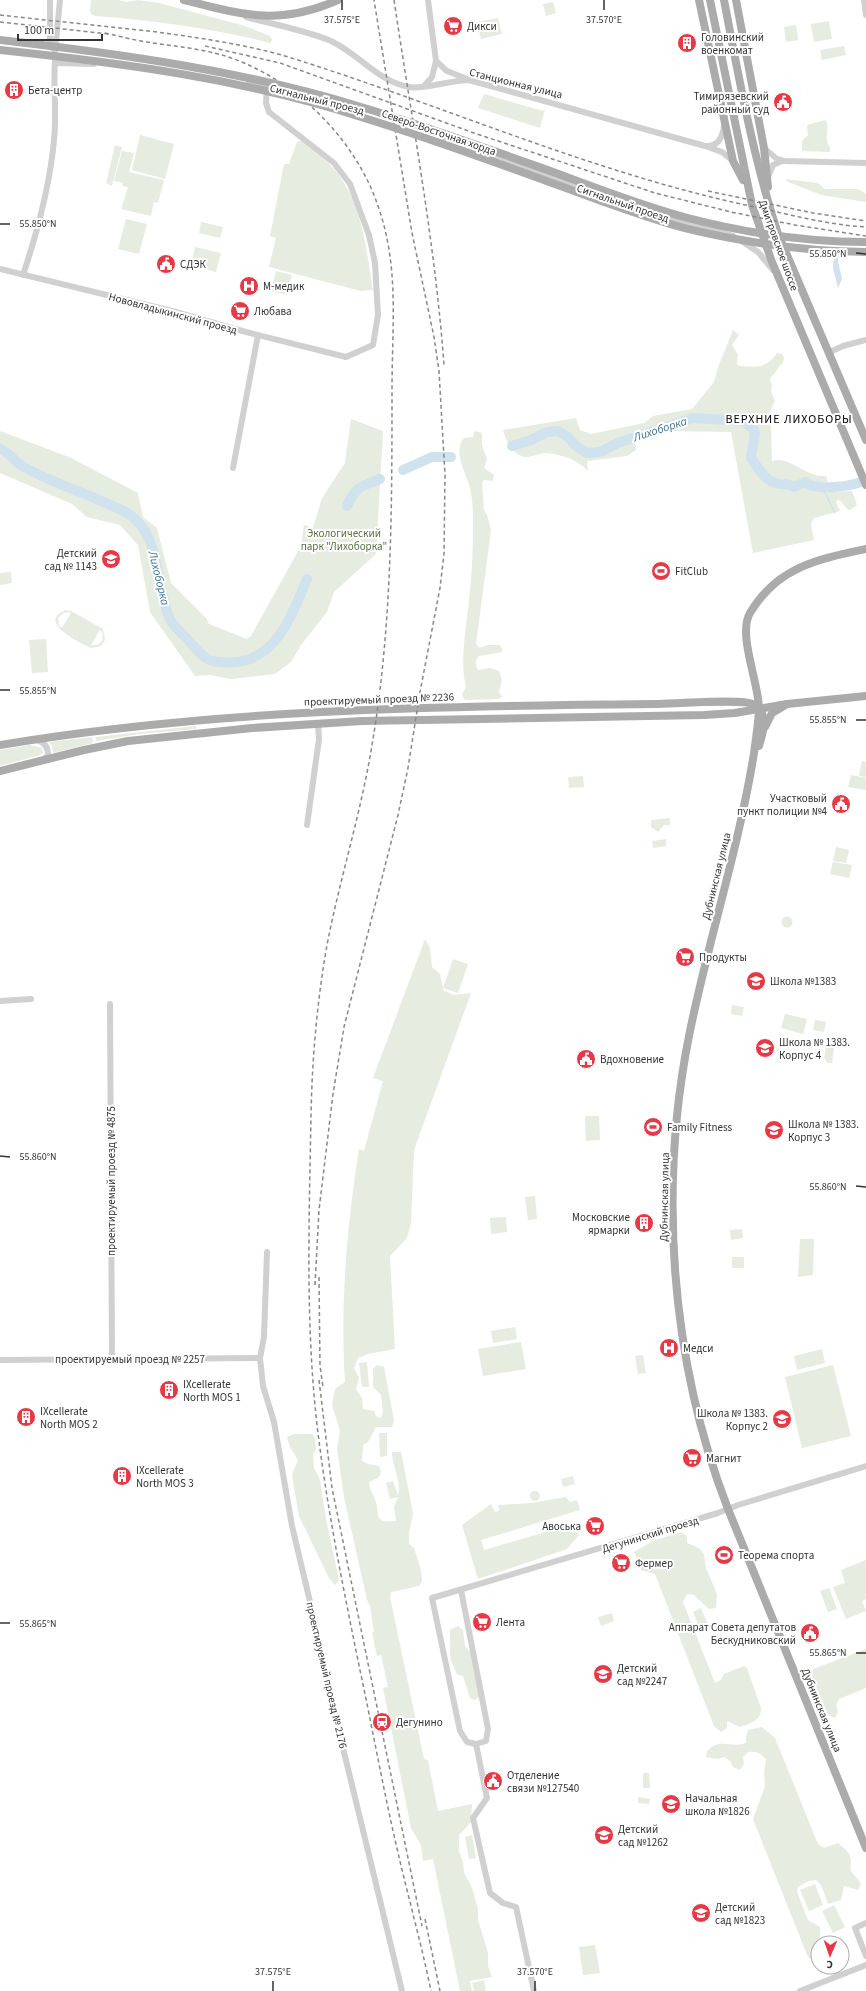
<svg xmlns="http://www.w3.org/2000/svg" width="866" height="1991" viewBox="0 0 866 1991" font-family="'Source Sans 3',sans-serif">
  <rect width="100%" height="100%" fill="#fff"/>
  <g fill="#e6ecdf" fill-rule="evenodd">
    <path d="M91,0H118L127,2L138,0L159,3L245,26L270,36L272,40L270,43C213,28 155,21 96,16L92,15L90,11Z"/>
    <path d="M553,2L556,13L546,16L543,4Z"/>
    <path d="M498,18L502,34L481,39L477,22Z"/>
    <path d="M829,21L832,39L814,42L811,24Z"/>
    <path d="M796,25L798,40L786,42L784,27Z"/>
    <path d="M844,46L846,55L822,60L820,50Z"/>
    <path d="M484,94L543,111L545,109L540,128L478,108Z"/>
    <path d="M825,120C830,125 826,133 827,139C827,145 831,146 830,152L802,151V141L808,135L807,125Z"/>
    <path d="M140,135L174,144L165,179L132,170Z"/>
    <path d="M302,141C312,150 325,158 334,169C362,202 366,248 373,290L361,291L269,267L276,238L270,236L284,164H289L297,142Z"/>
    <path d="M115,145L122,147L112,186L106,183Z"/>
    <path d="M122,151L134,153L129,172L164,180L158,203L154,202L151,216L121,209L128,187L122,186L123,183L114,181Z"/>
    <path d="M786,179L818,183L825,189H858L866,194V202L821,195L786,181Z"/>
    <path d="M126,219L147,224L139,254L118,249Z"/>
    <path d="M201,222L223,227L220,238L199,233Z"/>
    <path d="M195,247L221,253L216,272L191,265Z"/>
    <path d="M276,271L292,275L287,295L271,291Z"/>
    <path d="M733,330L739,335L732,345L738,355L737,364L739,366C757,367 766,369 777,353L782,354L784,357L783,362L770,379L772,386L771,391L775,401L766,420L771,427L772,461C789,455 806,478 826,476L830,490L834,492L852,491L857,505L850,510L847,509L841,501L837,500L836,502L840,511L814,518L811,523L814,540L753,553L731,432L673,431L635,440L636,450L627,456L587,461L588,471C576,459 563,455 546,453C540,453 534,456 528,457C514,458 506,442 503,430L576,418L580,430L591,434L644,423L653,416L692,409L714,382L718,367Z"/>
    <path d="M351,419L383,431L376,554L334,592L327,612L301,645L291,662L275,674L231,679L210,675L195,676L150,612L138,545L120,525L87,517L72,504L0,473V431L69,457L138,493L143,517L157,528L171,583L206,618L209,624L247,639L251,636L301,546L304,525L313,528L322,498L345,463Z"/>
    <path d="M476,431L482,433V445L487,459L484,468L494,475L493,481L484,480L482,483L484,510L487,515L491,530L476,644L480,648L488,645H500L502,649V652L479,656C475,660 475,666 478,670L490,668L499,671L502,680L499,692L502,697L498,699L466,700L464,699L462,694L466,687C459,662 467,625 469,599C472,575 473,550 473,526C473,515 473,504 471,493C469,477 451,453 464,438L473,437L474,432Z"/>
    <path d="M11,572L12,583L0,585V573Z"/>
    <path d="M66,610L71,611L103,629L105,640L101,646L91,648C81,643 35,622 66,610ZM68,612L71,613L62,628L59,626L58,618L64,613ZM100,630L103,634L102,641L98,645H91Z"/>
    <path d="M46,639L48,672L32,673L29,640Z"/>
    <path d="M196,726L197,728L196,729L139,734L96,741V737Z"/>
    <path d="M92,737L93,743L53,753L52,746L49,742Z"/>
    <path d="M30,745L42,748L43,753L40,755L0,766V750Z"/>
    <path d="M862,761L866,762V777L859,776Z"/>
    <path d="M851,775L866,778V790L848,787Z"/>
    <path d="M583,776L584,787L569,788L568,777Z"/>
    <path d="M670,818V825H664L658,832L651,827V820Z"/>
    <path d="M666,839V846L653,848L652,841Z"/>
    <path d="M836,847L849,850L846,863L833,861Z"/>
    <path d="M833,862L852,865L849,878L830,874Z"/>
    <circle cx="787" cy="922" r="5.5"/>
    <path d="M425,939L430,948L432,967L440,974L443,988L453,959L468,964L458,993L443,988L444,991L454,995L471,993L414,1150L411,1223L407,1238L390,1256L395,1349L368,1354L358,1358L354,1368L359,1378L356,1389L362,1398L363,1409L374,1411L376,1416L381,1418L383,1412L381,1395L373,1387V1369L377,1365L384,1367L394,1421L392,1427H376L368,1442L363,1445L362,1461L368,1464L379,1466L381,1472L379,1477L369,1482C369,1491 376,1497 377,1507C378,1510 377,1516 380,1519C384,1523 392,1521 396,1521L394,1507L398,1497L390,1499L386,1483L393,1481L398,1496C402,1482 392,1466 392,1452H401L413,1513L409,1533V1544L414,1548L421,1570L422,1581L419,1586L391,1592L390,1597L424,1759L428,1760L438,1811L472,1804L471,1822L459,1835V1851L463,1862L464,1873L472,1888L478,1909V1920L488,1953V1966L492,1977L470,1981L472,1991H460L433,1859L423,1861L421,1845L411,1828L383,1688L388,1687L381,1655L377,1656L372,1633L374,1632L370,1606L367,1600L344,1497L337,1448L340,1431L332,1405L335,1389L345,1382C340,1305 347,1225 359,1149L364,1151L383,1081L373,1078Z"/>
    <path d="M732,1005L744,1007L742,1016L731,1014Z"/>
    <path d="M785,1014L807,1019L803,1034L781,1028Z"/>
    <path d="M815,1020L826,1022L824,1032L813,1030Z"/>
    <path d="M826,1047L834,1048L832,1063H828L824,1058Z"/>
    <path d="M585,1116H599L600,1140L586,1141Z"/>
    <path d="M535,1196L537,1219L528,1220L525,1197Z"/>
    <path d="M506,1217L507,1232L491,1234L490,1218Z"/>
    <path d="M742,1229L743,1238L731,1240L730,1230Z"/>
    <path d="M800,1239H814L813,1275L798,1277Z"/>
    <rect x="732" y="1257" width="12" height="11"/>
    <path d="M515,1327L517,1339L493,1343L491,1331Z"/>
    <path d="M521,1342L526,1369L483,1376L478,1349Z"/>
    <path d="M822,1349L825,1363L797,1370L794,1356Z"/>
    <path d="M643,1355L646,1373L638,1374L635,1356Z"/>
    <path d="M367,1362L369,1387H362L359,1363Z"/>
    <path d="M833,1365L851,1436L802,1448L785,1377Z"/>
    <path d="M379,1433H387V1456L380,1457Z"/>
    <path d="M294,1434H312L315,1438L316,1450L313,1455L314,1468L320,1480L326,1519L339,1580L335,1585L329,1578L299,1516L292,1475L298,1460L290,1447L287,1437Z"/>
    <path d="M573,1476L575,1484L563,1487L561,1479Z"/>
    <circle cx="535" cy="1496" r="5"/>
    <path d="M566,1497L570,1502L577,1500L580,1510L481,1540L484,1550L576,1523L579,1535L567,1549L478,1579L462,1525L491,1504L495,1512L499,1511L498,1505L531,1503Z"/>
    <path d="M681,1532L687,1536V1543L699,1548L704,1554L706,1568L717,1594L716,1608L709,1609L694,1595L687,1594L683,1602L715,1683L721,1680L724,1674L744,1666L747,1668L761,1708C761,1721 751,1723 740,1727L727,1721V1728L721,1732L714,1726L655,1574L641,1570L634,1552L653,1541Z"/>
    <path d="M866,1560V1599L862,1601L866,1611L846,1619L833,1587L845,1583L841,1570Z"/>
    <path d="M829,1588L837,1609L828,1612L820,1591Z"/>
    <path d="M701,1608L709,1627L701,1631L693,1612Z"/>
    <path d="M612,1613L614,1621L601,1626L598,1617Z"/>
    <path d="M458,1626L463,1630L465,1646L470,1652L479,1693V1697L475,1700L470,1698L463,1676L457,1675C456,1669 452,1665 451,1660C450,1658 450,1632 450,1630Z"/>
    <path d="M866,1649V1688L839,1699L836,1705L838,1712L835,1718L828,1715L812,1676L813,1669Z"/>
    <path d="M762,1727L775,1738L818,1844L824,1848L838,1843C843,1847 851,1853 851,1861C851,1865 850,1867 851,1871C854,1876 858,1878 861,1884L858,1890L844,1886L841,1900L828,1904L821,1885L816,1880L809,1881L798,1887L797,1892L808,1920L820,1927C821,1932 819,1955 817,1959H810L807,1955L753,1819L765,1786L764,1773L766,1759C760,1753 756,1751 748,1752L743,1757L744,1764L740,1770L733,1767L730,1761L724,1757L717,1759L706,1757L707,1751C721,1737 730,1749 746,1743V1737L748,1730Z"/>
    <path d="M643,1773H649L650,1788H643Z"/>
    <path d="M638,1797L650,1799L649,1804L638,1803Z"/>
    <path d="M472,1835L476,1858L469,1859L465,1837Z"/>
    <path d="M815,1884L823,1905L809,1911L800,1890Z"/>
    <path d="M834,1905L845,1927L833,1933L822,1911Z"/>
    <path d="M595,1945L600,1973L583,1975L579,1947Z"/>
    <path d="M484,1980L486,1991H474L472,1983Z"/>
  </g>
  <path fill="#cfe2ee" d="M835,248L839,249L838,261L842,279L838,288L833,268Z"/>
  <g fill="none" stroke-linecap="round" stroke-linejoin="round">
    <path stroke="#cfe2ee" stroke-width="1.5" d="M822,487L835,513"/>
    <g stroke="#cfe2ee" stroke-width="10">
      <path d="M512,446L531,440L547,432L558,431L568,437L576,446L587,453L600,452L618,443L693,418L744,421L754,430L755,434L751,458C758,468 766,482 779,484C785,485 788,483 794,487L805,482C818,492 852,486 866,480"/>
      <path d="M0,449C10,452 15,463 24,467C47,480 74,489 99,500C112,506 126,510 136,520C161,543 156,590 170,619C175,629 183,634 190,642C207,661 209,664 236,662C278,658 293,612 307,579"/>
      <path d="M403,470L432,457H451"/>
      <path d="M347,506C355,487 362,486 380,479"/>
    </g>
    <g stroke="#d0d0d0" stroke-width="6">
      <path d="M50,0V43L52,48"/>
      <path d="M864,0L866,15"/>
      <path d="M246,17C272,24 308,31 331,41C359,54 377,81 409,87C424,90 451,80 469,80L705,146L722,152L733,161"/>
      <path d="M55,51L60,0"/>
      <path d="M436,61L447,71L467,79"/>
      <path d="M55,63L94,64"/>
      <path d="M249,83L320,99"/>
      <path d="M424,86L432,77L436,61L428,0"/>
      <path d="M438,134L449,140L636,208L733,236"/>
      <path d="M707,146C719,146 723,136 724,125"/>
      <path d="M764,148L777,159L784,161L866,163"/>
      <path d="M768,177L773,165L782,161"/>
      <path d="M743,242L758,252L773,270"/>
      <path d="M0,269L172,311L246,332L346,357L373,345L378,315L375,263L369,235L350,184L334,163L269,112L266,103L267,88"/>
      <path d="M23,275C37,233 50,184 54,140C57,113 53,87 55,60"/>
      <path d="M828,353L843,346L866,340"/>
      <path d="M233,468L258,335"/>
      <path d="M37,740C44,742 48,747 48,755L43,760"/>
      <path d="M307,825L319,739L318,724"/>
      <path d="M0,1001L31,999"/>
      <path d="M110,1004L112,1359"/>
      <path d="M267,1252L264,1337L260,1358L263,1386L274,1422L292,1526L316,1627L317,1641L402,1991"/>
      <path d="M0,1360L260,1358"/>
      <path d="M461,1590L488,1729L486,1741L476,1744L467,1742L460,1731L432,1598L718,1513L738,1505L866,1466"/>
      <path d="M476,1744L487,1798L473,1818L490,1893L503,1903L516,1907L534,1991"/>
      <path d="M866,1923L855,1928L866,1956"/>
      <path d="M800,1991L866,1965"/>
    </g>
    <g stroke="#ababab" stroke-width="8">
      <path d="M184,0C243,15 279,26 338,0"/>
      <path d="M699,0L733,161L743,180"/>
      <path d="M710,0L752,205L772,262L866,485"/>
      <path d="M724,0C739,79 753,157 778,234L866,440"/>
      <path d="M736,0L764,148L768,187"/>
      <path d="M866,549C818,559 777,567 750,613C737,635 760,685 759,711C758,725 756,739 754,753C739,847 709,938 690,1031C658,1187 670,1360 728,1509L866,1848"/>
      <path d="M765,727L772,713L787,704L866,696"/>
      <path d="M0,745C216,709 436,706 655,704C672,704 746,698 755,705C769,715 763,733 759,746"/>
      <path d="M0,771L84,750L128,741L252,728L362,721L704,715L735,713L787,704"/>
    </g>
    <g stroke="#888" stroke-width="1.5" stroke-dasharray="4 3" stroke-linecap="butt">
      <path d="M394,0C412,121 435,243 444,365"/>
      <path d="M0,15C52,21 104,26 157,32C200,38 243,44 285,56C444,105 596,175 760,208C795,216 830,225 866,227"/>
      <path d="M0,22L109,34"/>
      <path d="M105,33C119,36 133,40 147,42C172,46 197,48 222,55C286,74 344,127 371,188C401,257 392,317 392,390C392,508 392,627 372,745C361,813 340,878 327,945C317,1002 312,1059 311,1117C309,1225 305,1334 319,1441C329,1519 345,1597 361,1675C373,1731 383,1788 396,1844C407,1893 421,1942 431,1991"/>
      <path d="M205,46L280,63L474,133L655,193L731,212L795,225L866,236"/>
      <path d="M708,191L813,213L866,221"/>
      <path d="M319,1277L320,1366L323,1387"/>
      <path d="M315,1285L319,1210L333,1094L344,1027L398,815L408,768L420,692L440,588L444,554L445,475L439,371L434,337L412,233L374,0"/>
      <path d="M319,1380L332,1488L422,1926"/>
      <path d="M425,1919L440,1991"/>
    </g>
    <g stroke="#ababab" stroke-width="8">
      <path d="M0,40C122,54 244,71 361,107C426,126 489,149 553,172C597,188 642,206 688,218C746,233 807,242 866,242"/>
      <path d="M0,50C122,63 244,79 361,117C426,137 489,160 552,183C597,199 642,217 688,229C746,243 806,251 866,252"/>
    </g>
  </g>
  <path fill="none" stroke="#333" stroke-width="1.5" d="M342,10V0M604,10V0M0,224H10M856,253L866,254M0,690H10M856,720H866M0,1156L10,1157M856,1186L866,1187M0,1623H10M856,1653H866M273,1991V1981M535,1991V1981"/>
  <defs>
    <symbol id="supermarket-disc" viewBox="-11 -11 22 22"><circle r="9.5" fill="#e63946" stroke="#fff"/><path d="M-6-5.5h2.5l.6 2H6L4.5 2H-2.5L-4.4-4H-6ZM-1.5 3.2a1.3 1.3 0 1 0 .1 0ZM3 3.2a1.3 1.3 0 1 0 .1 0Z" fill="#fff"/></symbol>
    <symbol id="building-disc" viewBox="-11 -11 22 22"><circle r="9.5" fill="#e63946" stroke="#fff"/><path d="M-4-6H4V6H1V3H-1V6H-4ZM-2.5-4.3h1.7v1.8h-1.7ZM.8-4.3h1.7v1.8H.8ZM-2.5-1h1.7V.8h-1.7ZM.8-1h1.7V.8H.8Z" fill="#fff"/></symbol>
    <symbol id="civic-disc" viewBox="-11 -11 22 22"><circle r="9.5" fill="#e63946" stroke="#fff"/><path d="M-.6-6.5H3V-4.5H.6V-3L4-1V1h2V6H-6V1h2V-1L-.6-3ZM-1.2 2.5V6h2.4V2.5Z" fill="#fff"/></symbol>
    <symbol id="hospital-disc" viewBox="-11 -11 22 22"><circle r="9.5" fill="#e63946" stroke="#fff"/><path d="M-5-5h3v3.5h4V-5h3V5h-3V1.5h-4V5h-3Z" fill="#fff"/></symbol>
    <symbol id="school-disc" viewBox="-11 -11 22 22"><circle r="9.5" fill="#e63946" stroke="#fff"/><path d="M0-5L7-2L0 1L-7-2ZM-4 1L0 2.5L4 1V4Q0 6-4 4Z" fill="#fff"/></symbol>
    <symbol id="stadium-disc" viewBox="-11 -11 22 22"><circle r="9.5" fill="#e63946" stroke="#fff"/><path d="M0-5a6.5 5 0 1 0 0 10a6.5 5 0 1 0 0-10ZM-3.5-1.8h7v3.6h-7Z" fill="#fff"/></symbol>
    <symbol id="station-disc" viewBox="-11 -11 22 22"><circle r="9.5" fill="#e63946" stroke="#fff"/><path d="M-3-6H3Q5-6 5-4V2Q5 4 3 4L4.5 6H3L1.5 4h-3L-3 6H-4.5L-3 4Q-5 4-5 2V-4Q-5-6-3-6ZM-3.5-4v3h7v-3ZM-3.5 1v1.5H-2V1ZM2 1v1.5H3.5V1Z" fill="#fff"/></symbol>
  </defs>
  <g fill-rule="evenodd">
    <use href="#supermarket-disc" x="442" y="15" width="22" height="22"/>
    <use href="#building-disc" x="676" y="32" width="22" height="22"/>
    <use href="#building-disc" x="3" y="79" width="22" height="22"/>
    <use href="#civic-disc" x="772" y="91" width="22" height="22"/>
    <use href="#civic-disc" x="155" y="253" width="22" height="22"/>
    <use href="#hospital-disc" x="238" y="275" width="22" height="22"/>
    <use href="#supermarket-disc" x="229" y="300" width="22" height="22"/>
    <use href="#school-disc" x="100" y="548" width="22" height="22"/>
    <use href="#stadium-disc" x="650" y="560" width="22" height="22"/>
    <use href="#civic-disc" x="830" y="793" width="22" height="22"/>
    <use href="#supermarket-disc" x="674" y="946" width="22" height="22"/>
    <use href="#school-disc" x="745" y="970" width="22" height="22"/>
    <use href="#school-disc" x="754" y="1037" width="22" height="22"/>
    <use href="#civic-disc" x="575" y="1048" width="22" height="22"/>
    <use href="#stadium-disc" x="642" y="1116" width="22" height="22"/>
    <use href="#school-disc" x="763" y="1119" width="22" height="22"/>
    <use href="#building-disc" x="633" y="1212" width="22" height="22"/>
    <use href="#hospital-disc" x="658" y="1337" width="22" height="22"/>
    <use href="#building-disc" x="158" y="1379" width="22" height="22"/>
    <use href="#building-disc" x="15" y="1406" width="22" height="22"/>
    <use href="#school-disc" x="771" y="1408" width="22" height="22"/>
    <use href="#supermarket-disc" x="681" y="1447" width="22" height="22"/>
    <use href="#building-disc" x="111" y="1465" width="22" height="22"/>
    <use href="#supermarket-disc" x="584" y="1515" width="22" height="22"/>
    <use href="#stadium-disc" x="713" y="1544" width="22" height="22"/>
    <use href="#supermarket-disc" x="610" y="1552" width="22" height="22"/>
    <use href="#supermarket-disc" x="471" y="1611" width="22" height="22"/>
    <use href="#civic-disc" x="799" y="1622" width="22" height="22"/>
    <use href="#school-disc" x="592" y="1663" width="22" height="22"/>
    <use href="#station-disc" x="371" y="1711" width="22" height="22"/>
    <use href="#civic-disc" x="482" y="1770" width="22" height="22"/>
    <use href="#school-disc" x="660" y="1793" width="22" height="22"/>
    <use href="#school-disc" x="593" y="1824" width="22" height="22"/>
    <use href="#school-disc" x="690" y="1902" width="22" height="22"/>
  </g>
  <g text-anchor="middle" stroke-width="4" stroke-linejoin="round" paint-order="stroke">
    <g font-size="11" fill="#333" stroke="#fff" text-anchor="start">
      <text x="467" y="30">Дикси</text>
      <text x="701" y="41">Головинский<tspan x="701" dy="13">военкомат</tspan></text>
      <text x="28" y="94">Бета-центр</text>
      <text x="769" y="100" text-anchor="end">Тимирязевский<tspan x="769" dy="13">районный суд</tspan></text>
      <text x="180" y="268">СДЭК</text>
      <text x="263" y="290">М-медик</text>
      <text x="254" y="315">Любава</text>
      <text x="97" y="557" text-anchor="end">Детский<tspan x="97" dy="13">сад № 1143</tspan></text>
      <text x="675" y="575">FitClub</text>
      <text x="827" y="802" text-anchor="end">Участковый<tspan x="827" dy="13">пункт полиции №4</tspan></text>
      <text x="699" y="961">Продукты</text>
      <text x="770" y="985">Школа №1383</text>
      <text x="779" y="1046">Школа № 1383.<tspan x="779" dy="13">Корпус 4</tspan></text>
      <text x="600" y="1063">Вдохновение</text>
      <text x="788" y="1128">Школа № 1383.<tspan x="788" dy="13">Корпус 3</tspan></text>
      <text x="667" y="1131">Family Fitness</text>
      <text x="630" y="1221" text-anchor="end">Московские<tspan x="630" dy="13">ярмарки</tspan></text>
      <text x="683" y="1352">Медси</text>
      <text x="183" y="1388">IXcellerate<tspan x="183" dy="13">North MOS 1</tspan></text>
      <text x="40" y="1415">IXcellerate<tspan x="40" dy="13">North MOS 2</tspan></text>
      <text x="768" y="1417" text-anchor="end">Школа № 1383.<tspan x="768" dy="13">Корпус 2</tspan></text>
      <text x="706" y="1462">Магнит</text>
      <text x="136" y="1474">IXcellerate<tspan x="136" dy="13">North MOS 3</tspan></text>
      <text x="581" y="1530" text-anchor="end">Авоська</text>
      <text x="738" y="1559">Теорема спорта</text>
      <text x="635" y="1567">Фермер</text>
      <text x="496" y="1626">Лента</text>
      <text x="796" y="1631" text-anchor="end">Аппарат Совета депутатов<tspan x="796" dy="13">Бескудниковский</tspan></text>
      <text x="617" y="1672">Детский<tspan x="617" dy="13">сад №2247</tspan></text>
      <text x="396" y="1726">Дегунино</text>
      <text x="507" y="1779">Отделение<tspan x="507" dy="13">связи №127540</tspan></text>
      <text x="685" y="1802">Начальная<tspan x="685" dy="13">школа №1826</tspan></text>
      <text x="618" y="1833">Детский<tspan x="618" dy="13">сад №1262</tspan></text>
      <text x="715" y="1911">Детский<tspan x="715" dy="13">сад №1823</tspan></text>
    </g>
    <g font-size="11" fill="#333" stroke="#fff">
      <text transform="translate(516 83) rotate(14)" y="4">Станционная улица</text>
      <text transform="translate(317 99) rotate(14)" y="4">Сигнальный проезд</text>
      <text transform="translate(439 132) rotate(19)" y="4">Северо-Восточная хорда</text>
      <text transform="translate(623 203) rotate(19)" y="4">Сигнальный проезд</text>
      <text transform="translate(779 245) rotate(70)" y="4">Дмитровское шоссе</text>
      <text transform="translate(173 313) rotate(15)" y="4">Нововладыкинский проезд</text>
      <text transform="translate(379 699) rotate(-2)" y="4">проектируемый проезд № 2236</text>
      <text transform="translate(716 876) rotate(-76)" y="4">Дубнинская улица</text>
      <text transform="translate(111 1181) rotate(-90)" y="4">проектируемый проезд № 4875</text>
      <text transform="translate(664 1197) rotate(-89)" y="4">Дубнинская улица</text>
      <text x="130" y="1363">проектируемый проезд № 2257</text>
      <text transform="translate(650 1534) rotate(-17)" y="4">Дегунинский проезд</text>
      <text transform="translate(327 1675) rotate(77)" y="4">проектируемый проезд № 2176</text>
      <text transform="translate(822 1710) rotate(68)" y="4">Дубнинская улица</text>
    </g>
    <g font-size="11" fill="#56703f" stroke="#fff">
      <text x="344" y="537">Экологический<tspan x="344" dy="13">парк "Лихоборка"</tspan></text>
    </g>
    <g font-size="12" letter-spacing="1" fill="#000" stroke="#fff">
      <text x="789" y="423">ВЕРХНИЕ ЛИХОБОРЫ</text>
    </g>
    <g font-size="12" font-style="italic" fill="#3f7597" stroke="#fff">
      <text transform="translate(660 429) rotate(-18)" y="4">Лихоборка</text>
      <text transform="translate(159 578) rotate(76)" y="4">Лихоборка</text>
    </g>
  </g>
  <g font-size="10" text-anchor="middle" fill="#333" stroke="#fff" stroke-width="4" stroke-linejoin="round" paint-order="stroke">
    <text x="342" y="23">37.575°E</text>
    <text x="604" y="23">37.570°E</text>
    <text x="38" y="227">55.850°N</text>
    <text x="828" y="257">55.850°N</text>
    <text x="38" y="694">55.855°N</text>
    <text x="828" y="723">55.855°N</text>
    <text x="38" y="1160">55.860°N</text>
    <text x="828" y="1190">55.860°N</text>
    <text x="38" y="1627">55.865°N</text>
    <text x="828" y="1656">55.865°N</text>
    <text x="273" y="1975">37.575°E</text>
    <text x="535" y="1975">37.570°E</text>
  </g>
  <g transform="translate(830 1955) rotate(182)"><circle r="19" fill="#ffffff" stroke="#adadad"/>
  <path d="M0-3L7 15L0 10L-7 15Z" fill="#e63946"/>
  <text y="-6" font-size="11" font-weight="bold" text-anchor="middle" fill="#333333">С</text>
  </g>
  <path d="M18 34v6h84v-6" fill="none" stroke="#333333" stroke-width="2"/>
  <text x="24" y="34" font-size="12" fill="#333333" stroke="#ffffff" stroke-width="3" paint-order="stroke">100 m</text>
</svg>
